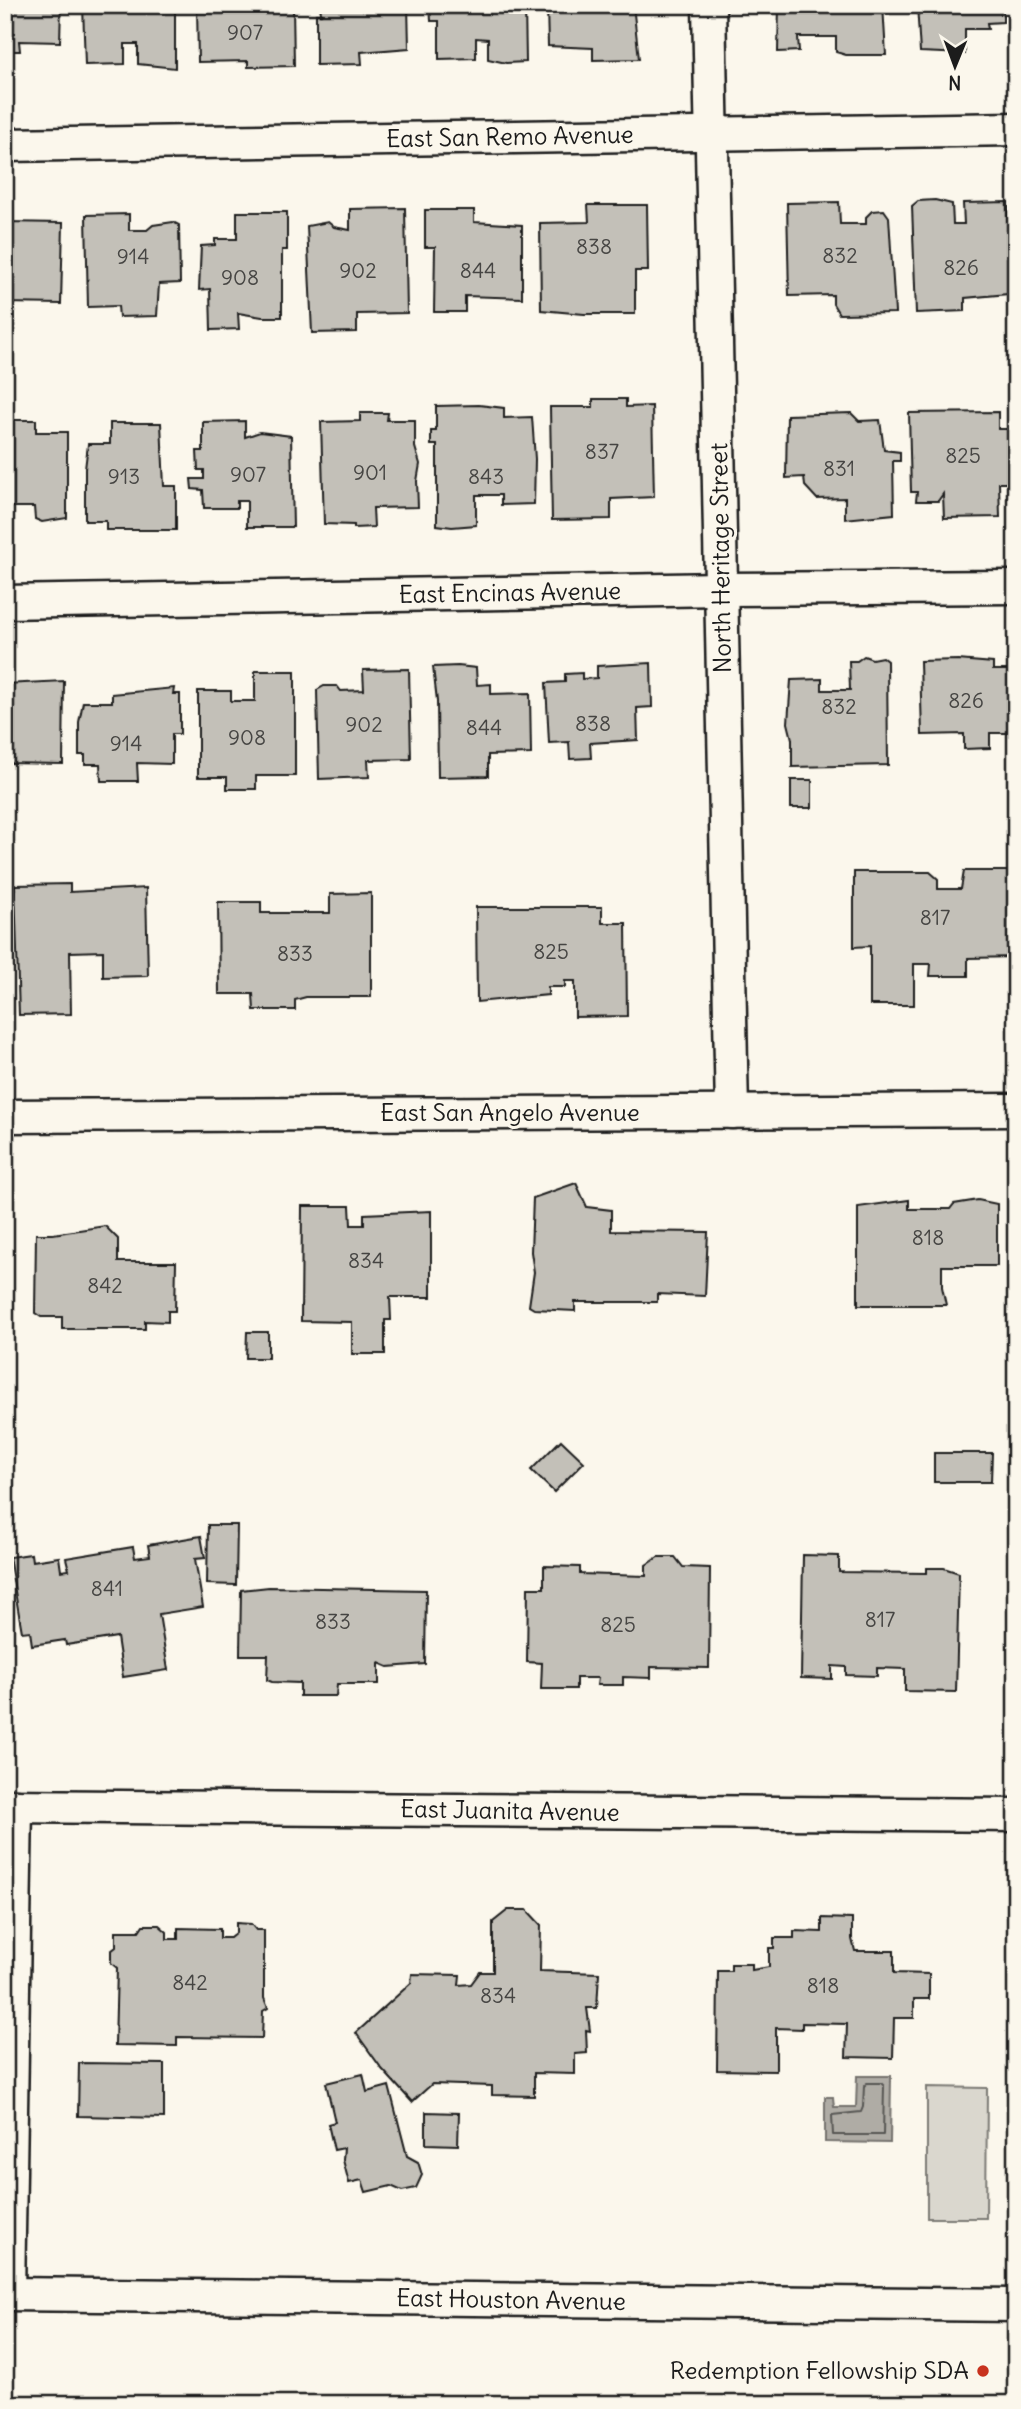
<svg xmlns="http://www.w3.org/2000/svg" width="1021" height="2409" viewBox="0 0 1021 2409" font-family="Delius,sans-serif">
  <rect width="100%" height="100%" fill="#fbf7ec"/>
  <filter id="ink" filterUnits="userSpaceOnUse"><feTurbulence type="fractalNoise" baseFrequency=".0143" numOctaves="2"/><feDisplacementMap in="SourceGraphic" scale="14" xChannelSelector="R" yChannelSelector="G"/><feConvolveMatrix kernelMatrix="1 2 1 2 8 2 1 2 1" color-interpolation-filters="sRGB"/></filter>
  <g filter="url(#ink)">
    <path fill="#dad7ce" stroke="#7b7a75" stroke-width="2" d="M927,2087L987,2088L986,2218H927Z"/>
    <path fill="#afaca5" stroke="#74726e" stroke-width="2" d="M857,2076H891L890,2143L825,2142V2097H833L834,2107H856Z"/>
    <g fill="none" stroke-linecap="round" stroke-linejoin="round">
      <path stroke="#575653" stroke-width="2" d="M867,2083H881L884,2086L883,2135H833L832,2115L861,2112L863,2107L864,2086Z"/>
    </g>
    <g fill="#c3c0b8" stroke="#1c1c1c" stroke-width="2">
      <path d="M5,5H61L60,42L19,41L20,51H5V68Z"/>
      <path d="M83,5H175V68L138,64V44H125V64L85,65Z"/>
      <path d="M197,5H293L294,66L248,67V61L198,62Z"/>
      <path d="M320,5H408L409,48L361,52L362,64L316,65V14H321Z"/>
      <path d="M430,5H525L526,62L506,63L488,59V39L476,38V58L439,59V21H431Z"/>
      <path d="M547,5H633L639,59L593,60V48L548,46Z"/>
      <path d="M779,5H883L886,55H846L836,52V37H798L799,51L778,52Z"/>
      <path d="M917,5H1003V22L987,23L988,29H965V54L920,52Z"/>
      <path d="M935,200L952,204L953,224H964L963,203L1008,202V294L965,298V311L916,313L912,206L918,201Z"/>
      <path d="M839,202L840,224H866V217L872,211L884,210L889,217L895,313L839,314L833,304V295L789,296L787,203Z"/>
      <path d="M588,205H647L648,271H635V314H584L541,310L540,223L589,222Z"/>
      <path d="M405,208L407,313L357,314V332L312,333L307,226L328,222L334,227L350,230V209Z"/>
      <path d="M425,210H474V222L522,225V298L465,296V312H434L435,247H425Z"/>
      <path d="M237,212H287V250H282V317H262L238,313L239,329L211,330L210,289L199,290L201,246L215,245V239H237Z"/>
      <path d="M129,214V230H147L153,225L173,222L179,225L180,283L159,284L157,316L119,317L118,306L88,307L86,215Z"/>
      <path d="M5,222L63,223L61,304L5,303Z"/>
      <path d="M593,399H626V407L652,406L654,497L611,499V519L552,520L550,407H593Z"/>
      <path d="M479,405L504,408V418L532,417L535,459L534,504L501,505V495H476V525L452,527L437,525V445H431V431H436V406Z"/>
      <path d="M998,412V429H1016V483H999L1000,517L944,518L943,494L938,501H916L917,492H911L909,413Z"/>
      <path d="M360,413H388L387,420H415V447L420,464L417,481L418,507L373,508L374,527L354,528V525L324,524L321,422L360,421Z"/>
      <path d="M851,413L859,421L880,420L884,450L900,452V461H893L894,514L845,519V498L817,499L805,486L804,477L786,478L787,415Z"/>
      <path d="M5,420H36V432H67V518L42,522L35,519L34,507H9V532H5Z"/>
      <path d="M245,421V437L260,432L291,436L293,527H247V501H237V508H204L203,490L192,489L191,479H204V470H198L197,451H203V422Z"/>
      <path d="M110,423H161L164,486H176V530H106V521H85V469L88,444H110Z"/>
      <path d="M864,656L872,659L882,657L887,661L888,765L792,767V739L788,723L791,680L822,679V690H850L849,661H857Z"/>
      <path d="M958,660L993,663V670H1010L1011,733H990V748L964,749V734L922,735L920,661Z"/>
      <path d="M651,663L652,707L637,708L638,740L590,743L591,758L570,759L569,742L549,743L546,683L565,682V674L582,673V679L597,678V666Z"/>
      <path d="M458,666L476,668L477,685L491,684V694L530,693L531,754L488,755V776L438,777L437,701L433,667Z"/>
      <path d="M409,669L411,759L368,760L369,777L319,779L317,690L324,686H337L341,691L364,690L363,670Z"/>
      <path d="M255,671H295V776H256V789H227V777H198V691H231V701H255Z"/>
      <path d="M64,681L63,764L5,763V684Z"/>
      <path d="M174,688L173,694H180V734H172V764L137,763L138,781H101L100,764H85V755H79V722L83,702H112V694Z"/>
      <rect x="791" y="780" width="21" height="28"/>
      <path d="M964,871H1016V957L968,958V976H930L931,964H914V1005H870V946L854,947V872H930L938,879V889H961Z"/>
      <path d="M70,884V892L146,888L148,976L103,977V951L70,952L71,1014L19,1015L15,885Z"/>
      <path d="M371,893V997H306L295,1000V1010H254L253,994H219L218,902H261V913H330V894Z"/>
      <path d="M476,907H602V923H626L627,1016L575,1017V981H565V987H548V995L477,1002Z"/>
      <path d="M576,1183L587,1207L611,1210V1231L708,1232L705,1296L657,1294V1302H575V1311L534,1309L529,1306L534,1272L531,1252L533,1198Z"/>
      <path d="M909,1200V1209H950L954,1204L978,1200L997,1204V1266H942V1287L946,1305H858V1207Z"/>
      <path d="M302,1206H350L351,1225H364V1214L431,1211V1297H390L391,1320H385V1354H352V1322L301,1321Z"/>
      <path d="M105,1226L118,1239V1262H176L175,1311H168V1322L145,1321V1329H62V1317H41L35,1313L36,1234H53Z"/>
      <path d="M247,1332H268V1358H246Z"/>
      <path d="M561,1440L584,1462L554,1492L531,1470Z"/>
      <path d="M934,1453H992L991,1482H934Z"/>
      <path d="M208,1525H237L236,1585L207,1584Z"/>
      <path d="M201,1536L205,1558L195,1559L203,1607L159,1614L168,1670L123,1677L117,1637L66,1645L65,1640L32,1645L30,1631L22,1632L9,1557L31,1554L32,1561L59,1557L61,1571L69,1570L66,1558L133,1547L135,1558L150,1556L148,1545Z"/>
      <path d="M803,1555L839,1556V1572L927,1573V1568H944L959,1573L956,1692L905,1691V1669L877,1668V1676L846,1675V1667L832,1666V1679L801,1678Z"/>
      <path d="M658,1557H675L683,1567L710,1568L709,1668L651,1667V1678L623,1677V1685H597L598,1678H576V1689H541L542,1663L527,1662L528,1588H544V1566L580,1567V1574L646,1576V1565Z"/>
      <path d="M269,1587L426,1590L425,1664L388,1667L379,1663V1684H337L336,1696H300V1683L272,1682L267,1680L268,1655H240L241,1590Z"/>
      <path d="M508,1910H527L541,1925L540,1971L599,1973L597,2008H587L590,2031L586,2030L587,2053L575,2054V2074L534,2073V2096L492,2095V2086L432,2084L412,2102L382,2069L356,2033L411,1983L412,1974L460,1975L459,1985L471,1984L480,1972H493V1922Z"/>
      <path d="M822,1918L852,1919V1939L855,1951H894V1973L929,1974V1999H914V2018H894L893,2058L846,2057L847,2024L802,2023V2029L776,2028V2071L717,2070L718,1971H731V1964H752V1970L769,1967V1948H774V1938H794V1931L822,1932Z"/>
      <path d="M236,1923L251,1924L256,1930H264V1998L268,2008L263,2011L262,2038L177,2037V2046L115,2045L117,1968L111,1963V1951L116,1947V1931H139L143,1925H159L167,1932V1939H178V1928L220,1929V1938H230L236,1933Z"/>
      <path d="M79,2063L164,2064V2118L78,2116Z"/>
      <path d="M363,2074L367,2092L389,2086L407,2156L418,2162L422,2175L416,2188L402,2191L391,2186L366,2192L362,2180L349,2183L343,2160L344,2148L334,2150L328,2124L335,2122L326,2083Z"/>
      <path d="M426,2112L459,2113L458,2145L426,2144Z"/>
    </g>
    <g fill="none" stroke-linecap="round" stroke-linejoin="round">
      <defs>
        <g id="minor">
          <path d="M709,5L732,1112"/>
          <path d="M5,145L1016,129"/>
          <path d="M5,602L721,589L1016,587"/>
          <path d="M5,1116L1016,1110"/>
          <path d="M5,1806L1016,1815"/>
          <path d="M5,2294L1016,2305"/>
          <path d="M8,2294L16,1806"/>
        </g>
      </defs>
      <use href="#minor" stroke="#1c1c1c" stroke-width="37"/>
      <use href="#minor" stroke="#fbf7ec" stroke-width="32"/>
    </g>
  </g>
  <circle fill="#c8321e" stroke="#fbf7ec" stroke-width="2.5" cx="983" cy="2371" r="7"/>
  <g text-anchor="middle" stroke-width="6" stroke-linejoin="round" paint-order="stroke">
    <g font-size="21" fill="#464543">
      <text x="245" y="40">907</text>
      <text x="594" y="254">838</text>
      <text x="840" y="263">832</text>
      <text x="133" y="264">914</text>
      <text x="961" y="275">826</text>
      <text x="358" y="278">902</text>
      <text x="478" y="278">844</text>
      <text x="240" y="285">908</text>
      <text x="602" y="459">837</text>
      <text x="963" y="463">825</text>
      <text x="839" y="476">831</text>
      <text x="370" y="480">901</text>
      <text x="248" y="482">907</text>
      <text x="124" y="484">913</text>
      <text x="486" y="484">843</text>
      <text x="966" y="708">826</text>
      <text x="839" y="714">832</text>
      <text x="593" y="731">838</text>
      <text x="364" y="732">902</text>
      <text x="484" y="735">844</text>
      <text x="247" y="745">908</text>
      <text x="126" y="751">914</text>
      <text x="935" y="925">817</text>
      <text x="551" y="959">825</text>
      <text x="295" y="961">833</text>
      <text x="928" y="1245">818</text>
      <text x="366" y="1268">834</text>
      <text x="105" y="1293">842</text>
      <text x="107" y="1596">841</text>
      <text x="880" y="1627">817</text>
      <text x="333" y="1629">833</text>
      <text x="618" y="1632">825</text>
      <text x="190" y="1990">842</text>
      <text x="823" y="1993">818</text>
      <text x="498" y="2003">834</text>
    </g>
    <g font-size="24" fill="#1c1c1c" stroke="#fbf7ec">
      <text transform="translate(510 137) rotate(-1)" y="8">East San Remo Avenue</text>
      <text transform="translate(721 558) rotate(-91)" y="8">North Heritage Street</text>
      <text transform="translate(510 593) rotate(-1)" y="8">East Encinas Avenue</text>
      <text x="510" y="1121">East San Angelo Avenue</text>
      <text transform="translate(510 1811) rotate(1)" y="8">East Juanita Avenue</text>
      <text transform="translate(511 2300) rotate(1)" y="8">East Houston Avenue</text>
    </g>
    <g font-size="24" fill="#1c1c1c" stroke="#fbf7ec" text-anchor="end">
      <text x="969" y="2379">Redemption Fellowship SDA</text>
    </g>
  </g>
  <rect width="1021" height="2409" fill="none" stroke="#fbf7ec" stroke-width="28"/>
  <rect x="14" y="14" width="993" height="2381" fill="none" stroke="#1c1c1c" stroke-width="2.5" filter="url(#ink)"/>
  <g transform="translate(955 66) rotate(181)" stroke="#fbf7ec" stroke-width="5" paint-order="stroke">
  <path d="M0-5L12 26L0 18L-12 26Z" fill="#1c1c1c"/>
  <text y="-10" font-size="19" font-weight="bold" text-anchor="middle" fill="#1c1c1c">N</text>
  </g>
</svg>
